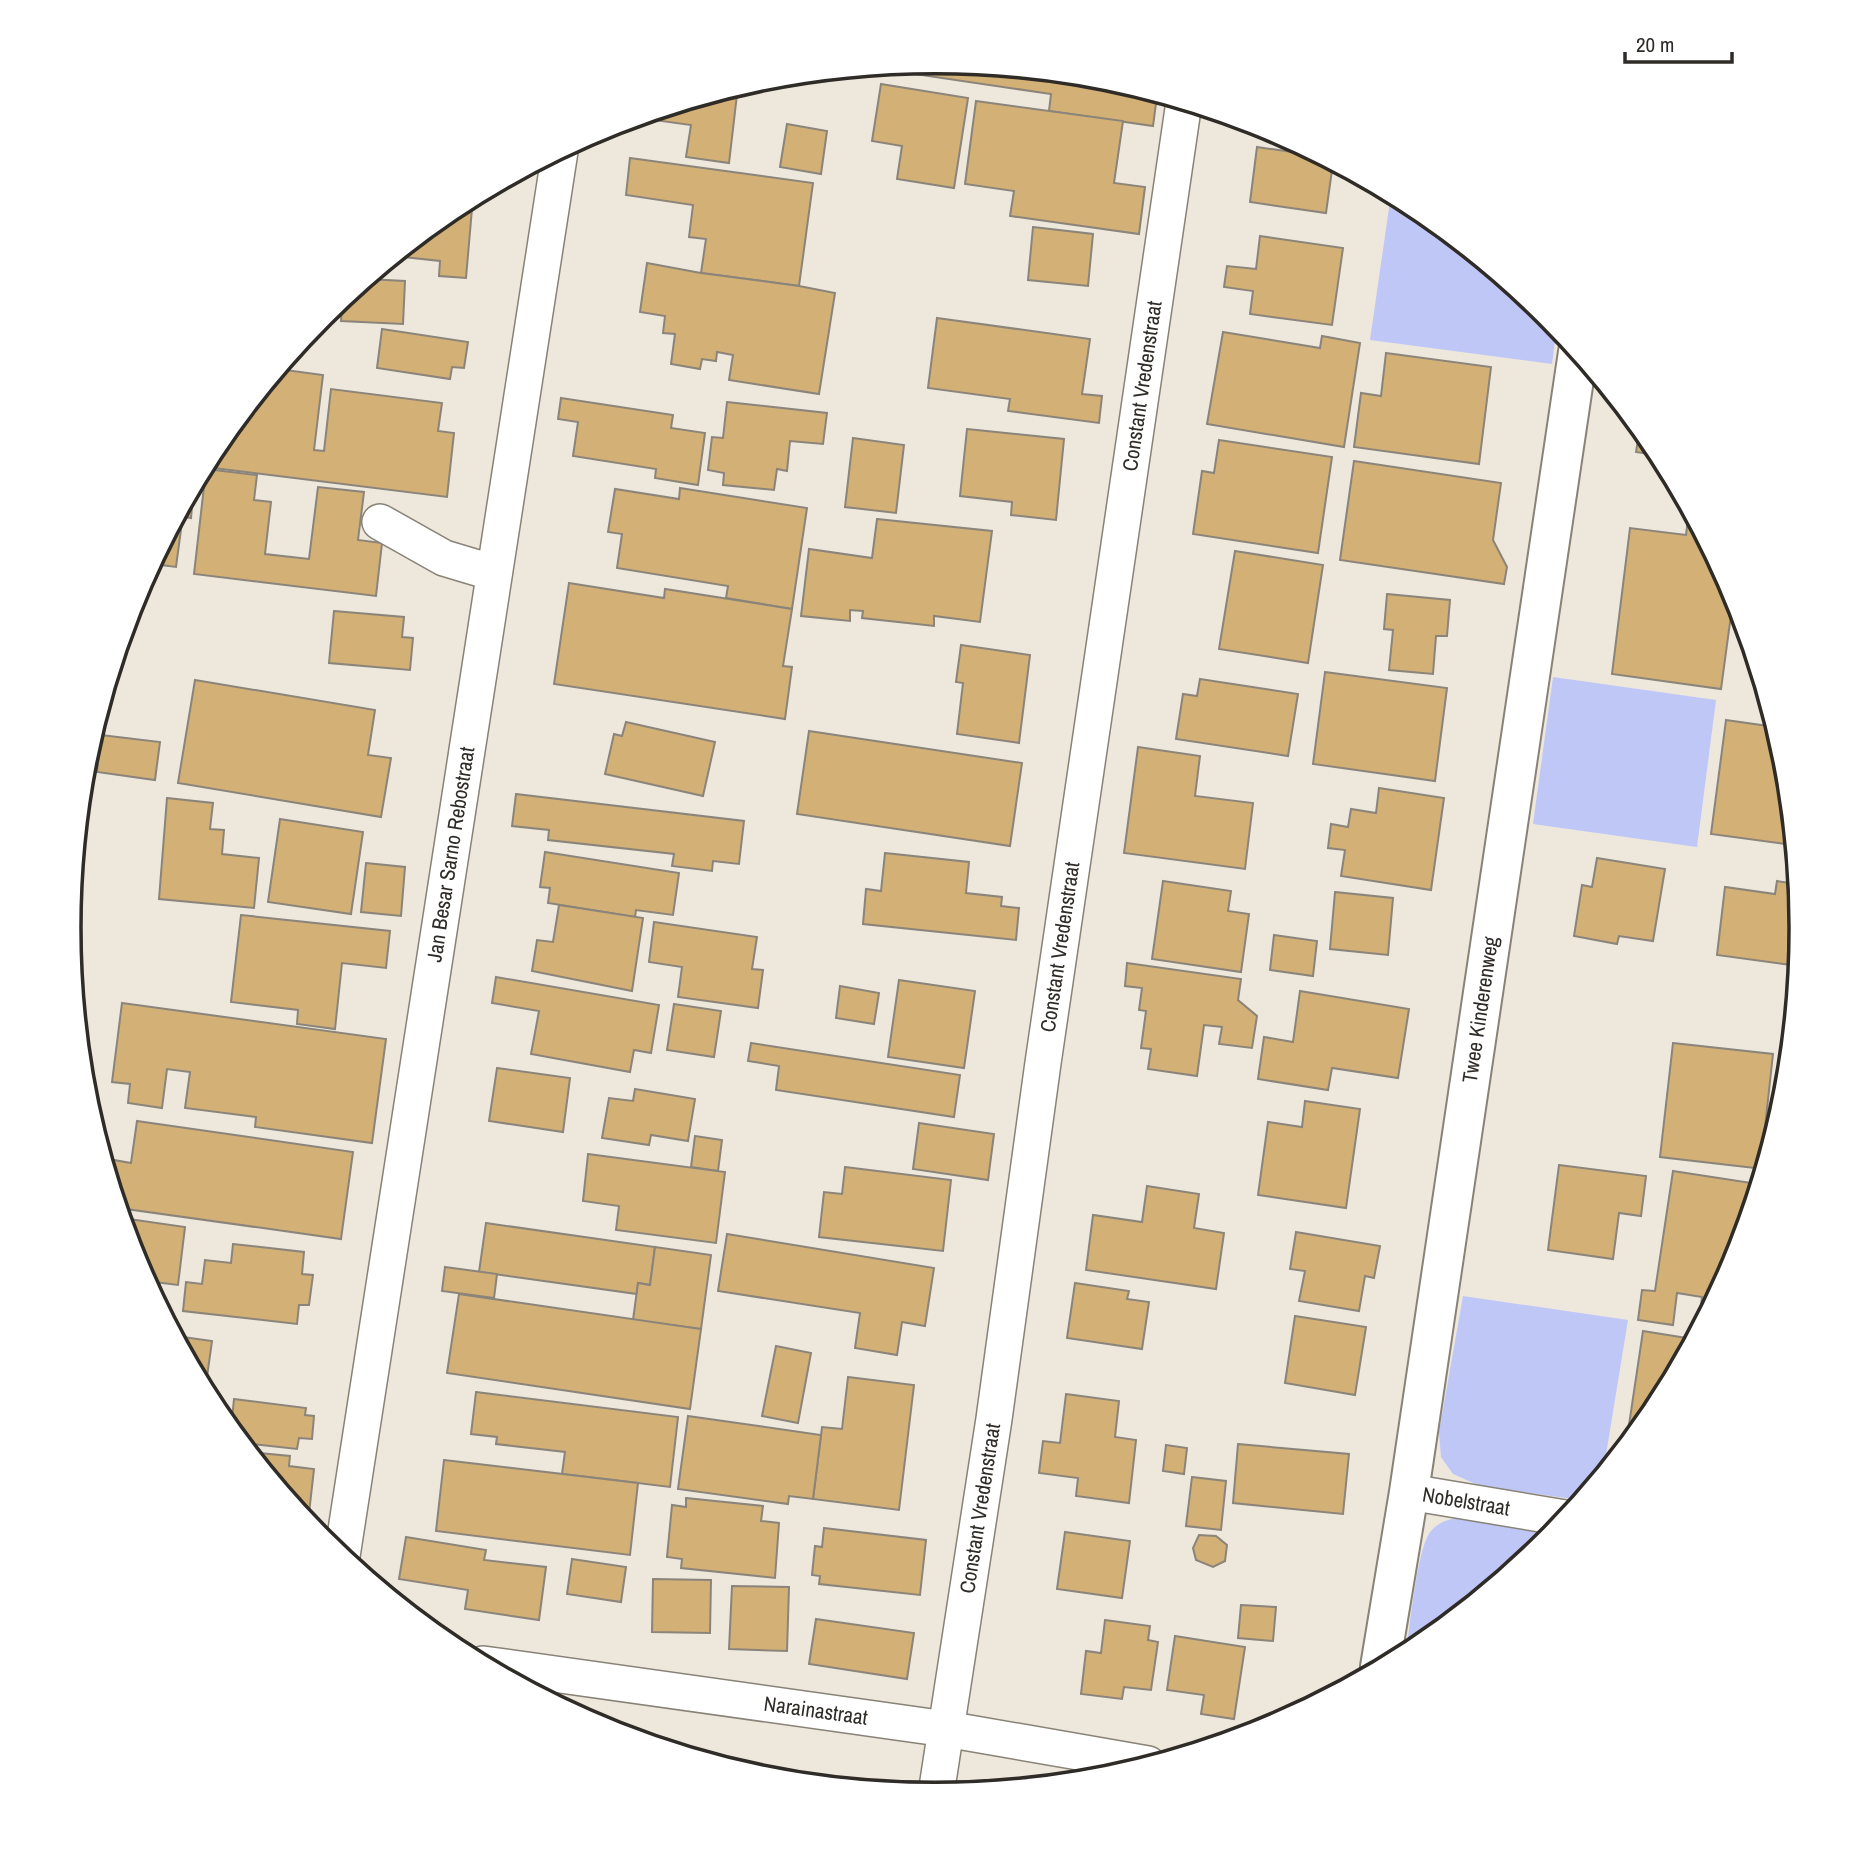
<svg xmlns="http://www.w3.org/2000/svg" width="1870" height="1855" viewBox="0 0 1870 1855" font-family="'Archivo Narrow',sans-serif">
  <rect width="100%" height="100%" fill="#eee7dc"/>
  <g fill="#bfc7f7">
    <path d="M1391,194L1417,207L1548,315L1557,326L1552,364L1370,340Z"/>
    <path d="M1553,677L1716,700L1697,847L1533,824Z"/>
    <path d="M1463,1296L1628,1320L1603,1473L1580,1500L1480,1486L1453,1474L1441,1457L1439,1432Z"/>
    <path d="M1471,1516L1555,1530L1547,1540L1416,1648L1406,1653C1410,1628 1417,1547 1431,1531C1441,1519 1456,1518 1471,1516Z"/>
  </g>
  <g fill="#d2b076" stroke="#8b847a" stroke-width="2">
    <path d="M935,61L1104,78L1144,90L1143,95L1157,96L1153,126L1049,111L1051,94L901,72L902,65Z"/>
    <path d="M881,84L968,98L954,188L897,179L902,146L872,141Z"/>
    <path d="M738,86L729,163L686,157L691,125L654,120L655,112Z"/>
    <path d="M976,101L1123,121L1114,183L1145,187L1139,234L1010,216L1014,191L965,184Z"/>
    <path d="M787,124L827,131L821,174L780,167Z"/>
    <path d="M1257,147L1320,156L1333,163L1326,213L1250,202Z"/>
    <path d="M630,158L813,183L799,286L701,273L706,239L689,237L693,205L626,195Z"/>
    <path d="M473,197L466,278L439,276L440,261L394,256L454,207Z"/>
    <path d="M1033,227L1093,234L1088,286L1028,280Z"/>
    <path d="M1260,236L1343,248L1332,325L1250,314L1253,291L1224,287L1227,266L1256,269Z"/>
    <path d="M647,263L701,273L799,286L835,293L819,394L729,380L733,355L717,352L716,361L702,359L700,369L671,364L675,334L663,333L665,316L640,312Z"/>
    <path d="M366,279L405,281L403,324L341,321L342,309L331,308Z"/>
    <path d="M937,318L1090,339L1082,394L1102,396L1099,423L1008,411L1010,399L928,388Z"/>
    <path d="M382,329L468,342L464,368L452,367L450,379L377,368Z"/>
    <path d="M1223,332L1320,348L1322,336L1360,343L1344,447L1207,424Z"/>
    <path d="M1386,353L1491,367L1479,464L1354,447L1361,393L1381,396Z"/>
    <path d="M278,369L323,375L314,450L324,451L331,389L442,403L438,431L454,433L447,497L205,467L215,446Z"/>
    <path d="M561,398L673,415L671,428L705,433L698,485L655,478L656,469L573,456L578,422L558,419Z"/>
    <path d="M727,402L827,413L823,444L790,441L787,471L777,469L774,490L723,485L724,473L708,470L712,437L723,438Z"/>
    <path d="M1640,427L1655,447L1661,456L1636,452Z"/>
    <path d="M967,429L1064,439L1056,520L1011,515L1012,502L960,496Z"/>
    <path d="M853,438L904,445L896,513L845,507Z"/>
    <path d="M1219,440L1332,457L1318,553L1193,534L1202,471L1214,473Z"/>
    <path d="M1354,461L1501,483L1493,540L1507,567L1504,584L1340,560Z"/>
    <path d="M206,469L257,475L254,500L271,502L265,554L309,559L318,487L364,492L358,540L382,543L376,596L194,574Z"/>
    <path d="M194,484L191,518L177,516Z"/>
    <path d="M680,488L807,508L792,609L726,598L728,586L617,568L622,534L608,532L615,489L679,499Z"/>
    <path d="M1688,518L1694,519L1734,593L1721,689L1612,674L1630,528L1686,535Z"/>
    <path d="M877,519L992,531L980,622L934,616V626L862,618L863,611L850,610V621L801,616L809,549L872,558Z"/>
    <path d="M175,521L182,522L176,567L152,564Z"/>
    <path d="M1235,551L1323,565L1308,663L1219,649Z"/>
    <path d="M569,583L664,598L665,589L792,609L783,666L792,667L785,719L554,684Z"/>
    <path d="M1387,594L1450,600L1447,636H1436L1433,674L1389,670L1393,630L1384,629Z"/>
    <path d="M334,611L404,617L402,637L413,638L410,670L329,663Z"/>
    <path d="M961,645L1030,655L1019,743L957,734L963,683L956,682Z"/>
    <path d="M1325,672L1447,688L1435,781L1313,764Z"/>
    <path d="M1200,679L1298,694L1288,756L1176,739L1183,694L1197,696Z"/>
    <path d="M109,680H111L103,727L95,726Z"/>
    <path d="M195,680L375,710L368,755L391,758L381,817L178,783Z"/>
    <path d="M1726,720L1775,727L1785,759L1793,845L1711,834Z"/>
    <path d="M626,722L715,742L703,796L605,774L614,734L622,736Z"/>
    <path d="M809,731L1022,763L1010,846L797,814Z"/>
    <path d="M101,735L160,742L155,780L97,772Z"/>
    <path d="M1138,747L1200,756L1195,796L1253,803L1245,869L1124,853Z"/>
    <path d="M1379,788L1444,798L1431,890L1341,876L1345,850L1328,848L1331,824L1348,827L1351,809L1376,813Z"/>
    <path d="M516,794L744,821L739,864L713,861L712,871L672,866L674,854L548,840L549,830L512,826Z"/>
    <path d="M167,798L213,803L210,829L224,830L222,854L259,858L254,908L159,899Z"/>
    <path d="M280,819L363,832L351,914L268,902Z"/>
    <path d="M545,852L679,873L673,915L636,910L635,917L548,903L550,888L540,887Z"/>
    <path d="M885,853L969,862L966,893L1002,897L1001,906L1019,908L1016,940L863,924L866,889L881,891Z"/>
    <path d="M1597,858L1665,869L1653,941L1619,936L1617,944L1574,936L1582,885L1592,887Z"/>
    <path d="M366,863L405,867L401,916L361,912Z"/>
    <path d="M1163,881L1231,891L1228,911L1249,914L1241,972L1152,959Z"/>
    <path d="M1777,881L1797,884L1801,928L1798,966L1717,955L1725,887L1775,894Z"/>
    <path d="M1335,892L1393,898L1388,955L1330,949Z"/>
    <path d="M559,905L643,918L632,991L532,971L537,940L553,942Z"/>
    <path d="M241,915L390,931L386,968L342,963L335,1029L297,1024L298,1010L231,1002Z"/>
    <path d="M654,922L757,937L752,969L763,970L758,1008L678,997L682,967L649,962Z"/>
    <path d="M1274,935L1317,941L1313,976L1270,970Z"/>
    <path d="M1127,963L1241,979L1238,1000L1257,1016L1252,1048L1219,1044L1222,1027L1204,1025L1197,1076L1148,1069L1151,1049L1141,1048L1146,1011L1139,1010L1142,988L1125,986Z"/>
    <path d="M496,977L659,1005L651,1053L634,1050L630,1072L531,1054L539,1011L492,1003Z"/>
    <path d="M899,980L975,991L964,1068L888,1057Z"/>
    <path d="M840,986L879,993L874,1024L836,1018Z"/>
    <path d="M1300,991L1409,1009L1398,1078L1332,1068L1328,1090L1258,1079L1264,1037L1293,1042Z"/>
    <path d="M122,1003L386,1039L372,1143L255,1127L256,1117L185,1108L190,1072L167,1069L162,1108L128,1103L130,1084L112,1082Z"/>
    <path d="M674,1004L721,1011L714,1057L667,1050Z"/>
    <path d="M751,1043L960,1075L954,1117L776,1090L779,1066L748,1061Z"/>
    <path d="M1673,1043L1773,1054L1765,1127L1775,1128L1763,1169L1660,1157Z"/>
    <path d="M497,1068L570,1078L563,1132L489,1121Z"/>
    <path d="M635,1089L695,1099L688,1141L651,1135L649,1145L602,1138L609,1098L633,1101Z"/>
    <path d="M1305,1101L1360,1109L1346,1208L1258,1195L1268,1122L1302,1127Z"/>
    <path d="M137,1121L353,1152L341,1239L119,1208L111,1181L114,1160L131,1163Z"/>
    <path d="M919,1123L994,1134L988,1180L913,1169Z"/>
    <path d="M695,1136L722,1140L718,1171L691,1167Z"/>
    <path d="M588,1154L725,1172L716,1243L616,1230L619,1206L583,1201Z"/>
    <path d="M1559,1165L1646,1176L1641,1216L1619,1213L1613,1259L1548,1250Z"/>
    <path d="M845,1167L951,1180L943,1251L819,1237L824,1192L842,1194Z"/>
    <path d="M1673,1171L1758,1184L1735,1259L1705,1315L1700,1314L1702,1297L1677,1293L1673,1325L1638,1320L1642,1290L1655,1291Z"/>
    <path d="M1147,1186L1199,1194L1194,1228L1224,1233L1216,1289L1086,1270L1093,1215L1142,1222Z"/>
    <path d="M122,1218L185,1227L178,1285L146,1281L135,1259Z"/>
    <path d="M486,1223L655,1247L650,1285L638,1283L637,1294L479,1272Z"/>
    <path d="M1296,1232L1380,1246L1374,1278L1365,1276L1359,1311L1299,1301L1305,1271L1290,1269Z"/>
    <path d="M727,1234L934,1268L925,1326L902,1322L897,1355L855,1348L860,1313L718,1291Z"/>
    <path d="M233,1244L304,1252L302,1274L313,1275L309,1305H299L297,1324L183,1311L186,1282L202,1284L205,1260L231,1263Z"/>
    <path d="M655,1247L711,1255L701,1329L633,1320L638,1283L650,1285Z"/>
    <path d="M445,1267L497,1274L494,1298L442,1291Z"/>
    <path d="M1075,1283L1129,1291L1127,1299L1149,1302L1142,1349L1067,1338Z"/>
    <path d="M459,1294L701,1329L690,1409L447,1373Z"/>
    <path d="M1295,1316L1366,1327L1355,1395L1285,1383Z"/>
    <path d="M1643,1331L1693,1339L1655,1409L1626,1445Z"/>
    <path d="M176,1336L212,1341L205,1391Z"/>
    <path d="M776,1346L811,1353L798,1423L762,1416Z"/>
    <path d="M848,1377L914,1385L899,1510L813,1499L822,1427L842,1429Z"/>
    <path d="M476,1392L678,1417L670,1487L562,1474L565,1452L496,1444L497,1437L471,1434Z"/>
    <path d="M1066,1394L1119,1401L1115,1437L1136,1440L1129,1503L1076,1496L1078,1478L1039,1473L1043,1441L1060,1443Z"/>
    <path d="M234,1399L306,1408L305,1415L314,1416L312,1439L299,1438L297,1449L243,1443L231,1429Z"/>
    <path d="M688,1416L821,1435L813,1499L789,1496L788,1504L678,1489Z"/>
    <path d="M1238,1444L1349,1454L1343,1514L1233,1503Z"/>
    <path d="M1166,1445L1187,1448L1184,1474L1163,1471Z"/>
    <path d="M250,1452L290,1456L289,1466L314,1469L308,1522Z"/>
    <path d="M444,1460L638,1483L630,1555L436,1531Z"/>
    <path d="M1192,1477L1226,1481L1221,1530L1186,1526Z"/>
    <path d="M686,1498L763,1506L761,1521L779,1523L775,1578L681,1568L682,1559L667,1557L672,1505L686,1507Z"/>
    <path d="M824,1528L926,1540L920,1595L819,1584L820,1576L812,1575L815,1546L822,1547Z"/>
    <path d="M1065,1532L1130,1541L1122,1598L1057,1589Z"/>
    <path d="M1199,1535L1216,1536L1227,1545L1225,1561L1213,1567L1196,1560L1193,1548Z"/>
    <path d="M406,1537L486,1550L484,1560L546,1567L539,1620L465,1609L468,1590L399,1579Z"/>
    <path d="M572,1559L626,1567L621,1602L567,1594Z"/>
    <path d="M653,1579L711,1580L710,1633L652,1632Z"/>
    <path d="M732,1586L789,1587L787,1651L729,1649Z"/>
    <path d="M1241,1605L1276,1607L1273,1641L1238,1638Z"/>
    <path d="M816,1619L914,1633L907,1679L809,1664Z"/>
    <path d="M1105,1620L1150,1626L1148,1640L1158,1642L1151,1690L1124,1687L1122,1699L1081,1694L1086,1651L1101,1653Z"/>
    <path d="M1175,1636L1245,1647L1234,1719L1201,1714L1204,1695L1167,1690Z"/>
  </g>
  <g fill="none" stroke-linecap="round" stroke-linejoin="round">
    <defs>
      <g id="street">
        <path d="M380,522L444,558L494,573"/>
        <path id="s1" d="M1409,1492L1565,1518"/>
        <path id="s2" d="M342,1556L560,151"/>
        <path id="s3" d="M483,1664L946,1729L1148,1764"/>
        <path id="s4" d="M936,1794L994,1419L1043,1063L1184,102"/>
      </g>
      <g id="secondary">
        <path id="s5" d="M1380,1667L1409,1492L1578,352"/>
      </g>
    </defs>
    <use href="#street" stroke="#888277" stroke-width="38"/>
    <use href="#secondary" stroke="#888277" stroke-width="42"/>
    <use href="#street" stroke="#fff" stroke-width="35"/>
    <use href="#secondary" stroke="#fff" stroke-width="38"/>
  </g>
  <g text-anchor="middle" stroke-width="7" stroke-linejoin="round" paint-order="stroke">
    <g font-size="21" fill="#2f2c28" stroke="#fff">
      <text dy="7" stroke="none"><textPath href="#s4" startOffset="1423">Constant Vredenstraat</textPath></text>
      <text dy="7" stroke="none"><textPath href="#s2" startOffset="710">Jan Besar Sarno Rebostraat</textPath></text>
      <text dy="7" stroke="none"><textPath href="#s4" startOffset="856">Constant Vredenstraat</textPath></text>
      <text dy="7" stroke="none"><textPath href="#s5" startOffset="665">Twee Kinderenweg</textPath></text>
      <text dy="7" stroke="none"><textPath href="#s1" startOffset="58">Nobelstraat</textPath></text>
      <text dy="7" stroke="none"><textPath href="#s4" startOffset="289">Constant Vredenstraat</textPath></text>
      <text dy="7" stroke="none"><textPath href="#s3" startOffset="336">Narainastraat</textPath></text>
    </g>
  </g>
  <path d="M0 0H1870V1855H0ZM81 928a854 854 0 1 1 1708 0a854 854 0 1 1-1708 0Z" fill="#fff" fill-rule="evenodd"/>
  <path fill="none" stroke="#2f2c28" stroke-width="3.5" d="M81 928a854 854 0 1 1 1708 0a854 854 0 1 1-1708 0Z"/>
  <path d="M1625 52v10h107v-10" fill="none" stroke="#2f2c28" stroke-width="3.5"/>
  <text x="1636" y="52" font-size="21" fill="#2f2c28" stroke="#ffffff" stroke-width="5" paint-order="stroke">20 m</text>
</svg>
